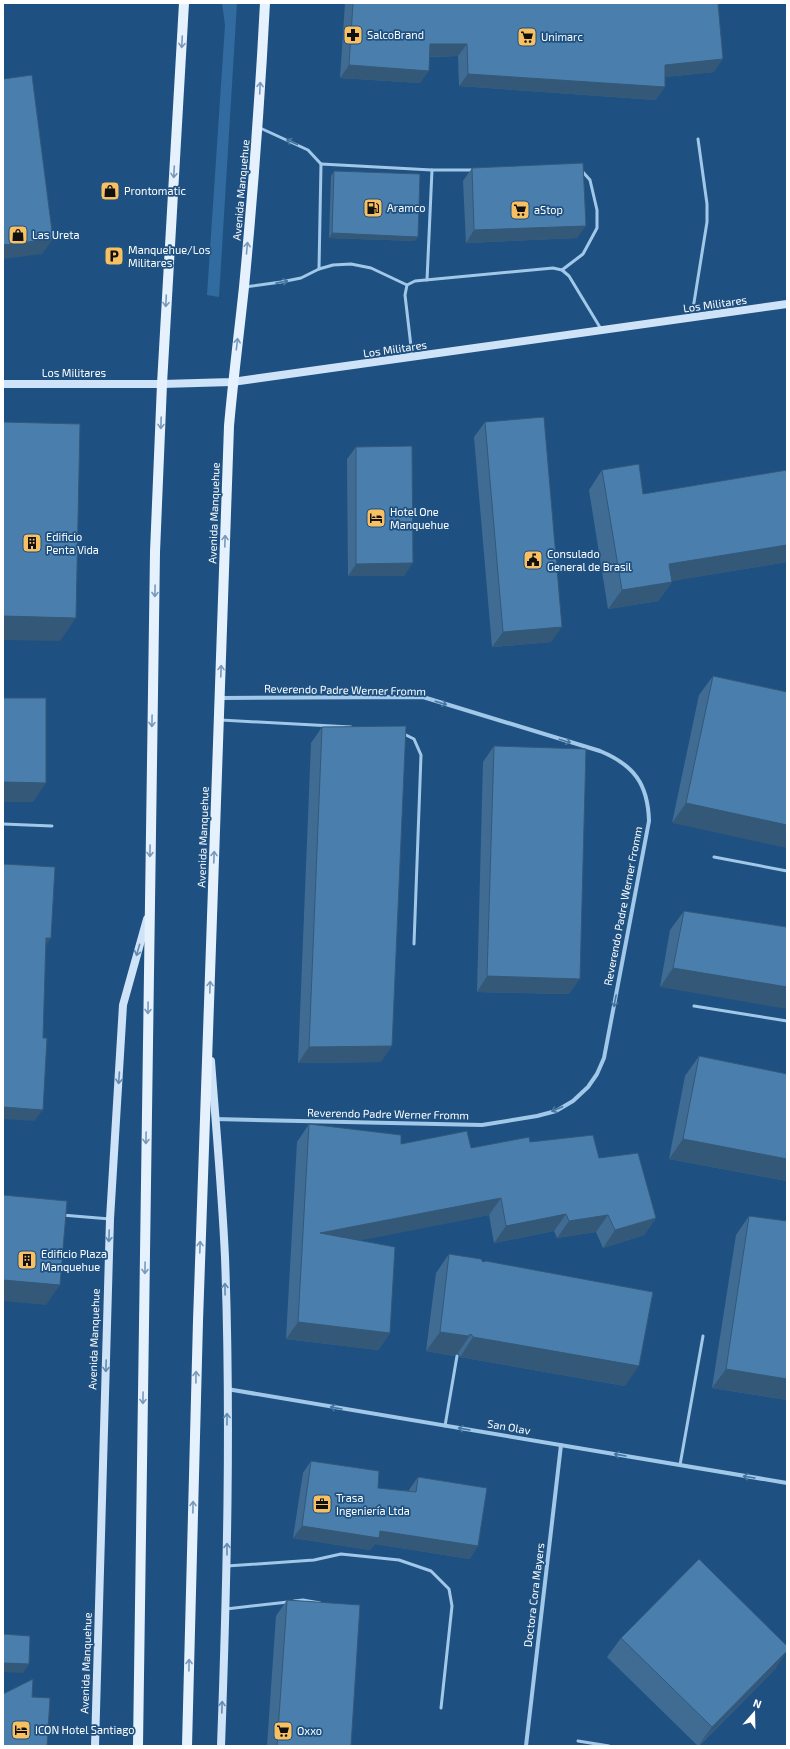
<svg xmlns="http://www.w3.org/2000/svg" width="790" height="1749" viewBox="0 0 790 1749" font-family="'Exo 2',sans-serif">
  <rect width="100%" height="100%" fill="#1e5181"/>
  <path fill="#316b9f" d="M222,3H237L219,297L207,295L225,25Z"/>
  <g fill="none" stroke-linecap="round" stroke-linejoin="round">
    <g stroke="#a2c8e9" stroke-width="3">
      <path d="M258,127L308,150L321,164L319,269"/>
      <path d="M321,164L432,170H475"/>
      <path d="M562,270L583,254L597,228V210L590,180L582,171"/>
      <path d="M427,280L432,170"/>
      <path d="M245,287L281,282L301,278L319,269L333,265L351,264L371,268L407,285"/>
      <path d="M692,315L707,222V204L698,139"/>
      <path d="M412,355L405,295L407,285L415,281L553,268L562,270L569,276L601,329"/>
      <path d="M221,720L351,727"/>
      <path d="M402,733L414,739L421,755L414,944"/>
      <path d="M3,824L52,826"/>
      <path d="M714,857L787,871"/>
      <path d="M694,1006L787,1021"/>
      <path d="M62,1215L110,1219"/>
      <path d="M445,1426L457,1356"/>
      <path d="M680,1465L703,1336"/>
      <path d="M227,1566L314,1560L341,1554L399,1560L431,1571L449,1589L452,1606L441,1708"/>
      <path d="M294,1601L303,1600L320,1603"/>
      <path d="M226,1609L288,1602"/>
      <path d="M578,1741L609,1746"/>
    </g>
    <g stroke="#a2c8e9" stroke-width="4">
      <path d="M215,1119L482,1125L537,1116L556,1111L573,1101L588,1087L597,1074L604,1058L649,821C648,784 634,765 600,751L423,697L221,698"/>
      <path d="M227,1389L787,1483"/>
      <path d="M526,1746L561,1445"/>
    </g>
    <g stroke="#cee3f7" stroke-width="8">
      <path d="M3,384H162L232,382L787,304"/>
      <path d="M211,1061C216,1127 222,1192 225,1257C231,1420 227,1583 221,1746"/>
      <path d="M95,1746L110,1219L123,1005L147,919"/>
    </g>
    <g stroke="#e6f1fe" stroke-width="10">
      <path d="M138,1746L155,552L162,384L184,3"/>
      <path d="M187,1746L198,1321L229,426C233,380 239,334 244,287C253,193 260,98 265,3"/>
    </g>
  </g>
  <g fill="#406c94">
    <path d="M345,3H718L714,72L665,77L656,100L459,86L458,56L430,57L420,83L340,78Z"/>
    <path d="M472,168L577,238L466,243L463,181Z"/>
    <path d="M334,171L415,241L329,238L331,176Z"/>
    <path d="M485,422L551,642L492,647L474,437Z"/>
    <path d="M356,447L404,576H348L347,459Z"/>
    <path d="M602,470L643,494L787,562L671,581L672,582L658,601L608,609L589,490Z"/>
    <path d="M713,676L787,692L672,823L699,695Z"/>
    <path d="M322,727L381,1062L298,1063L311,743Z"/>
    <path d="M494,746L569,994L477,992L483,762Z"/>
    <path d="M684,911L787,927L660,987L670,930Z"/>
    <path d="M699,1056L787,1074V1181L669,1159L685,1076Z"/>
    <path d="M309,1124L401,1144L471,1148L530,1142L599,1158L656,1218L644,1235L603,1248L596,1232L557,1238L554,1231L494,1243L489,1215L359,1240L390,1333L378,1350L286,1339L297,1142Z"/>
    <path d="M749,1216L787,1221V1400L712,1388L736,1235Z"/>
    <path d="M449,1254L483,1262L625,1386L460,1357L458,1353L454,1356L426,1351L436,1273Z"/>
    <path d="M311,1461L378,1488L409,1491V1490L418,1477L470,1559L375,1544L370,1550L293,1538L303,1473Z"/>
    <path d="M287,1600L351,1746H267L276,1616Z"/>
    <path d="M621,1638L776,1668L699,1746H698L607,1657Z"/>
  </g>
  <g fill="#345878">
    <path d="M430,44H467L458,56L421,57Z"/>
    <path d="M723,59L714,72L656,78L665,65Z"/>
    <path d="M349,65L429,71L420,83L340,78Z"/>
    <path d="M468,74L665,87L656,100L459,86Z"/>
    <path d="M586,226L577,238L466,243L474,230Z"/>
    <path d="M332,233L418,237L415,241L329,238Z"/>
    <path d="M53,239L42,254L3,259V245Z"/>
    <path d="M787,545V562L655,584L669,564Z"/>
    <path d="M413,563L404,576H348L356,564Z"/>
    <path d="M672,582L658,601L608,609L622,590Z"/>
    <path d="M3,616L76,618L60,641L3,640Z"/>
    <path d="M562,627L551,642L492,647L503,632Z"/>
    <path d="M3,782L46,783L33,802H3Z"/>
    <path d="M686,803L787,825V848L672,823Z"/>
    <path d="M46,938H51L43,950Z"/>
    <path d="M673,968L787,987V1009L660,987Z"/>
    <path d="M487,976L580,979L569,994L477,992Z"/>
    <path d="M392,1046L381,1062L298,1063L309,1047Z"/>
    <path d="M3,1107L43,1110L34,1121L3,1119Z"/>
    <path d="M683,1139L787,1159V1181L669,1159Z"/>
    <path d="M501,1198L489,1215L308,1251L320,1233Z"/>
    <path d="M566,1214L554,1231L494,1243L506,1226Z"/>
    <path d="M608,1215L596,1232L557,1238L569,1221Z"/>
    <path d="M656,1218L644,1235L603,1248L615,1230Z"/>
    <path d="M3,1280L60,1285L46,1305L3,1301Z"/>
    <path d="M298,1322L390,1333L378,1350L286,1339Z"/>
    <path d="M440,1332L471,1334L458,1353L454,1356L426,1351Z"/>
    <path d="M473,1337L639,1366L625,1386L460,1357Z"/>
    <path d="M726,1369L787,1379V1400L712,1388Z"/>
    <path d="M302,1526L380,1531L478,1546L470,1559L375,1544L370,1550L293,1538Z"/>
    <path d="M787,1651V1652L776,1668L698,1746L712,1727Z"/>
    <path d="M3,1663L29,1664L23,1673L3,1672Z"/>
  </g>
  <g fill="#4a7eac" stroke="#345878">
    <path d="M353,3H718L723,59L665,65V87L468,74L467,44H430L429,71L349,65Z"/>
    <path d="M32,75L53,239L3,245V79Z"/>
    <path d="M583,163L586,226L474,230L472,168Z"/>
    <path d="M334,171L420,174L418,237L332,233Z"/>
    <path d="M544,417L562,627L503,632L485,422Z"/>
    <path d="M3,422L80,424L76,618L3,616Z"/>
    <path d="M412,446L413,563L356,564V447Z"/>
    <path d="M639,464L643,494L787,470V545L669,564L672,582L622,590L602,470Z"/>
    <path d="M713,676L787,692V825L686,803Z"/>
    <path d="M3,698H46V783L3,782Z"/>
    <path d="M406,726L392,1046L309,1047L322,727Z"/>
    <path d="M494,746L586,749L580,979L487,976Z"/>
    <path d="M3,864L55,867L51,938H46L43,1038H47L43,1110L3,1107Z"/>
    <path d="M684,911L787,927V987L673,968Z"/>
    <path d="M699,1056L787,1074V1159L683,1139Z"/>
    <path d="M309,1124L401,1135V1144L467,1131L471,1148L529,1137L530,1142L593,1135L599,1158L638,1153L656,1218L615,1230L608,1215L569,1221L566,1214L506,1226L501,1198L320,1233L395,1247L390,1333L298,1322Z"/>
    <path d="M3,1195L67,1201L60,1285L3,1280Z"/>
    <path d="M749,1216L787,1221V1379L726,1369Z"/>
    <path d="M449,1254L481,1259L483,1262L486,1261L653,1292L639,1366L473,1337L471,1334L468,1336L440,1332Z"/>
    <path d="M311,1461L379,1471L378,1488L416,1492L418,1477L487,1488L478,1546L380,1531L379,1538L302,1526Z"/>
    <path d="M699,1559L787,1646V1651L712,1727L621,1638Z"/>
    <path d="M287,1600L360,1605L351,1746H277Z"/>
    <path d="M3,1634L30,1636L29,1664L3,1663Z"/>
    <path d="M33,1679L32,1697L50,1698L47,1746H3V1694Z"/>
  </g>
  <defs><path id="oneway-shaft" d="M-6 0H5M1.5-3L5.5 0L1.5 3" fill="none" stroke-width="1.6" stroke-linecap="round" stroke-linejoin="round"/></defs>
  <g stroke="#7899b9">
    <use href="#oneway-shaft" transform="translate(182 42) rotate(93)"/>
    <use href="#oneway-shaft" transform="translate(260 88) rotate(-87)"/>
    <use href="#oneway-shaft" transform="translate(174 172) rotate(93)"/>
    <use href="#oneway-shaft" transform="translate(247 248) rotate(-85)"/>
    <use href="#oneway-shaft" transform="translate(166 301) rotate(93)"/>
    <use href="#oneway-shaft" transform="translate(237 344) rotate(-83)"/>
    <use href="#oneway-shaft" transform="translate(161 423) rotate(92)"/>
    <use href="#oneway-shaft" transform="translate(225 541) rotate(-88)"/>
    <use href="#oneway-shaft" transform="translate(155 591) rotate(91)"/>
    <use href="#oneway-shaft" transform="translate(221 671) rotate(-88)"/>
    <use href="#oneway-shaft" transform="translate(152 721) rotate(91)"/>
    <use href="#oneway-shaft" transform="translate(150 851) rotate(91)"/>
    <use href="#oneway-shaft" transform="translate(214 857) rotate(-88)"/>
    <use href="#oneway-shaft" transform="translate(210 987) rotate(-88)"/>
    <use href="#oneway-shaft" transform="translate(148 1008) rotate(91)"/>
    <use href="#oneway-shaft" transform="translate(146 1138) rotate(91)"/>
    <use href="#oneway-shaft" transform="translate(200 1247) rotate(-88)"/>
    <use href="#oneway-shaft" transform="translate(145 1268) rotate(91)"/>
    <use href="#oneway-shaft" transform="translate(196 1377) rotate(-89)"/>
    <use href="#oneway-shaft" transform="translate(143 1398) rotate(91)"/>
    <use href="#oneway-shaft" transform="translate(193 1507) rotate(-89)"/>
    <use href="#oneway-shaft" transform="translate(189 1665) rotate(-89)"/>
  </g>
  <g stroke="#4675a0">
    <use href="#oneway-shaft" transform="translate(292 142) rotate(-156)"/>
    <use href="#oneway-shaft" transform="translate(282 282) rotate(-11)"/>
    <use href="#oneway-shaft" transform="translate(441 703) rotate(17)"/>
    <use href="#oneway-shaft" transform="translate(565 741) rotate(17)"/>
    <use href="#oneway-shaft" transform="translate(615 1001) rotate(101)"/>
    <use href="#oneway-shaft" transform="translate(557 1109) rotate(157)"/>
    <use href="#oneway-shaft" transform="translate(336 1408) rotate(-170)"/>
    <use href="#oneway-shaft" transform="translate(464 1429) rotate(-170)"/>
    <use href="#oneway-shaft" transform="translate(620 1455) rotate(-170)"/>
    <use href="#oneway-shaft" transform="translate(749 1477) rotate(-171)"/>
  </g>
  <g stroke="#648bb0">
    <use href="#oneway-shaft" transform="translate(138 950) rotate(106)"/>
    <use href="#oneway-shaft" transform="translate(119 1078) rotate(94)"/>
    <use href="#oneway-shaft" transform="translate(109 1236) rotate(92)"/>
    <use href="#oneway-shaft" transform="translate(225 1289) rotate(-91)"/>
    <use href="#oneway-shaft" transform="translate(106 1366) rotate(92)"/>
    <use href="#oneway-shaft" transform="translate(227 1419) rotate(-90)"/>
    <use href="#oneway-shaft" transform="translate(227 1549) rotate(-90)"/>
    <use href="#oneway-shaft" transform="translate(222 1707) rotate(-88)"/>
  </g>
  <defs>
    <symbol id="pharmacy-square" viewBox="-11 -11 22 22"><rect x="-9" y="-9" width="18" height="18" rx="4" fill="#f8c061" stroke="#1e5181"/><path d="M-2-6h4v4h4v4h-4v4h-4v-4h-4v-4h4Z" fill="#111"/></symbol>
    <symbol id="supermarket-square" viewBox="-11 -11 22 22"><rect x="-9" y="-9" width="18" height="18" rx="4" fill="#f8c061" stroke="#1e5181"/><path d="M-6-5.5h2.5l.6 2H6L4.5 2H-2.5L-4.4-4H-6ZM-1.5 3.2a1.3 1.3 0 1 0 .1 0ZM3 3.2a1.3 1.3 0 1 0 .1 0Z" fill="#111"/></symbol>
    <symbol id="shop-square" viewBox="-11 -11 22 22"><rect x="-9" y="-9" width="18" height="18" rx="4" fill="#f8c061" stroke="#1e5181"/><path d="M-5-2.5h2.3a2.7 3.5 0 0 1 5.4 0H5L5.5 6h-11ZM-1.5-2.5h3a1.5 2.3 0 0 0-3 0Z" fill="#111"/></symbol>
    <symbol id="fuel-square" viewBox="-11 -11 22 22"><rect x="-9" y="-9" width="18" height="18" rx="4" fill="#f8c061" stroke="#1e5181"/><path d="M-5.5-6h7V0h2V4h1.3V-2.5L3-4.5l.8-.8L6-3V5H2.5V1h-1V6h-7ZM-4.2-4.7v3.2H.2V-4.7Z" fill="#111"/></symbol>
    <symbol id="parking-square" viewBox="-11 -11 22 22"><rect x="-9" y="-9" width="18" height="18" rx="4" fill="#f8c061" stroke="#1e5181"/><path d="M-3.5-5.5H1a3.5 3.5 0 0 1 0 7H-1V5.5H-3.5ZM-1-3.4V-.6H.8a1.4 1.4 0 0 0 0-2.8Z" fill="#111"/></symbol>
    <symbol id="hotel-square" viewBox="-11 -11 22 22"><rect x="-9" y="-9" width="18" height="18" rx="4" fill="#f8c061" stroke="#1e5181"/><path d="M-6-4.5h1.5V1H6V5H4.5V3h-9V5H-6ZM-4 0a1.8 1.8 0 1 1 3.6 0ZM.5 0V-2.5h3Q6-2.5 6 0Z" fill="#111"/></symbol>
    <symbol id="building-square" viewBox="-11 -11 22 22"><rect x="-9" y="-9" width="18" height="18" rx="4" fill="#f8c061" stroke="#1e5181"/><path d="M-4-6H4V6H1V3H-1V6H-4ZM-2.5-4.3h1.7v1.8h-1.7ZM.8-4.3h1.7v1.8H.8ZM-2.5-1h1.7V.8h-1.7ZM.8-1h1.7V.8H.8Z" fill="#111"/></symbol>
    <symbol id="civic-square" viewBox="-11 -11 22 22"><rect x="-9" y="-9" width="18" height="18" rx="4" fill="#f8c061" stroke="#1e5181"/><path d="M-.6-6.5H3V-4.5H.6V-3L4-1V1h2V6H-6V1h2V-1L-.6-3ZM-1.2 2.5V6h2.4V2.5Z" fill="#111"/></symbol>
    <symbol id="office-square" viewBox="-11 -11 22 22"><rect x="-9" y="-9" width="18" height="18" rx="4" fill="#f8c061" stroke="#1e5181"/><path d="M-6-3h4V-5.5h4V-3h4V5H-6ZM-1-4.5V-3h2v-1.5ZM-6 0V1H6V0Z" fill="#111"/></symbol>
  </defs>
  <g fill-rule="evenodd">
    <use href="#pharmacy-square" x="342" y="24" width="22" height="22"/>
    <use href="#supermarket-square" x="516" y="26" width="22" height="22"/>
    <use href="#shop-square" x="99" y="180" width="22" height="22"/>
    <use href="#fuel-square" x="362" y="197" width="22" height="22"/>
    <use href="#supermarket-square" x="509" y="199" width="22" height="22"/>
    <use href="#shop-square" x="7" y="224" width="22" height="22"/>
    <use href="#parking-square" x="103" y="245" width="22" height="22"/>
    <use href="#hotel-square" x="365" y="507" width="22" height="22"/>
    <use href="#building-square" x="21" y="532" width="22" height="22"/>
    <use href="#civic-square" x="522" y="549" width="22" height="22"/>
    <use href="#building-square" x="16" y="1249" width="22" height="22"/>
    <use href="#office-square" x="311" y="1493" width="22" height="22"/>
    <use href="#hotel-square" x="10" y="1719" width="22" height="22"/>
    <use href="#supermarket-square" x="272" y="1720" width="22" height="22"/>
  </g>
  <g text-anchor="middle" stroke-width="3.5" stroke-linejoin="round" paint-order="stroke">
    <g font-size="11" fill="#fff" stroke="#1e5181" text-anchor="start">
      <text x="367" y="39">SalcoBrand</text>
      <text x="541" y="41">Unimarc</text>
      <text x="124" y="195">Prontomatic</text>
      <text x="387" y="212">Aramco</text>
      <text x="534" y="214">aStop</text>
      <text x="32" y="239">Las Ureta</text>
      <text x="128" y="254">Manquehue/Los<tspan x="128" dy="13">Militares</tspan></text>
      <text x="390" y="516">Hotel One<tspan x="390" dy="13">Manquehue</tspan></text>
      <text x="46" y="541">Edificio<tspan x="46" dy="13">Penta Vida</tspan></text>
      <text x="547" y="558">Consulado<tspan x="547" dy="13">General de Brasil</tspan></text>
      <text x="41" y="1258">Edificio Plaza<tspan x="41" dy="13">Manquehue</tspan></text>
      <text x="336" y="1502">Trasa<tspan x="336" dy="13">Ingeniería Ltda</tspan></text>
      <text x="35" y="1734">ICON Hotel Santiago</text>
      <text x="297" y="1735">Oxxo</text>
    </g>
    <g font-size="11" fill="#fff" stroke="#1e5181">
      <text transform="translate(241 190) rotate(-85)" y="4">Avenida Manquehue</text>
      <text transform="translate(715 304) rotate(-8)" y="4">Los Militares</text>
      <text transform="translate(395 349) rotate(-8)" y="4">Los Militares</text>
      <text x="74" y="377">Los Militares</text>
      <text transform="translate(214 513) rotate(-88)" y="4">Avenida Manquehue</text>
      <text transform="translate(345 690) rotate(1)" y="4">Reverendo Padre Werner Fromm</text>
      <text transform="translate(203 837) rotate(-88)" y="4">Avenida Manquehue</text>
      <text transform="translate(623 906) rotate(-79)" y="4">Reverendo Padre Werner Fromm</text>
      <text transform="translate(388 1114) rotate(1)" y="4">Reverendo Padre Werner Fromm</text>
      <text transform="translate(94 1339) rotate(-88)" y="4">Avenida Manquehue</text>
      <text transform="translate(509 1427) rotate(10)" y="4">San Olav</text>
      <text transform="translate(534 1595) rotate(-83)" y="4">Doctora Cora Mayers</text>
      <text transform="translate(86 1663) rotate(-88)" y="4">Avenida Manquehue</text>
    </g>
  </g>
  <rect width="790" height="1749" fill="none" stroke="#ffffff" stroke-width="8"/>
  <g transform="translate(754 1713) rotate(20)" stroke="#1e5181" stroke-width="3" paint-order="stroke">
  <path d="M0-3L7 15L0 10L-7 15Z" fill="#ffffff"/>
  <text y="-6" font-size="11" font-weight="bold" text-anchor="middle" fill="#ffffff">N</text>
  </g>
</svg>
